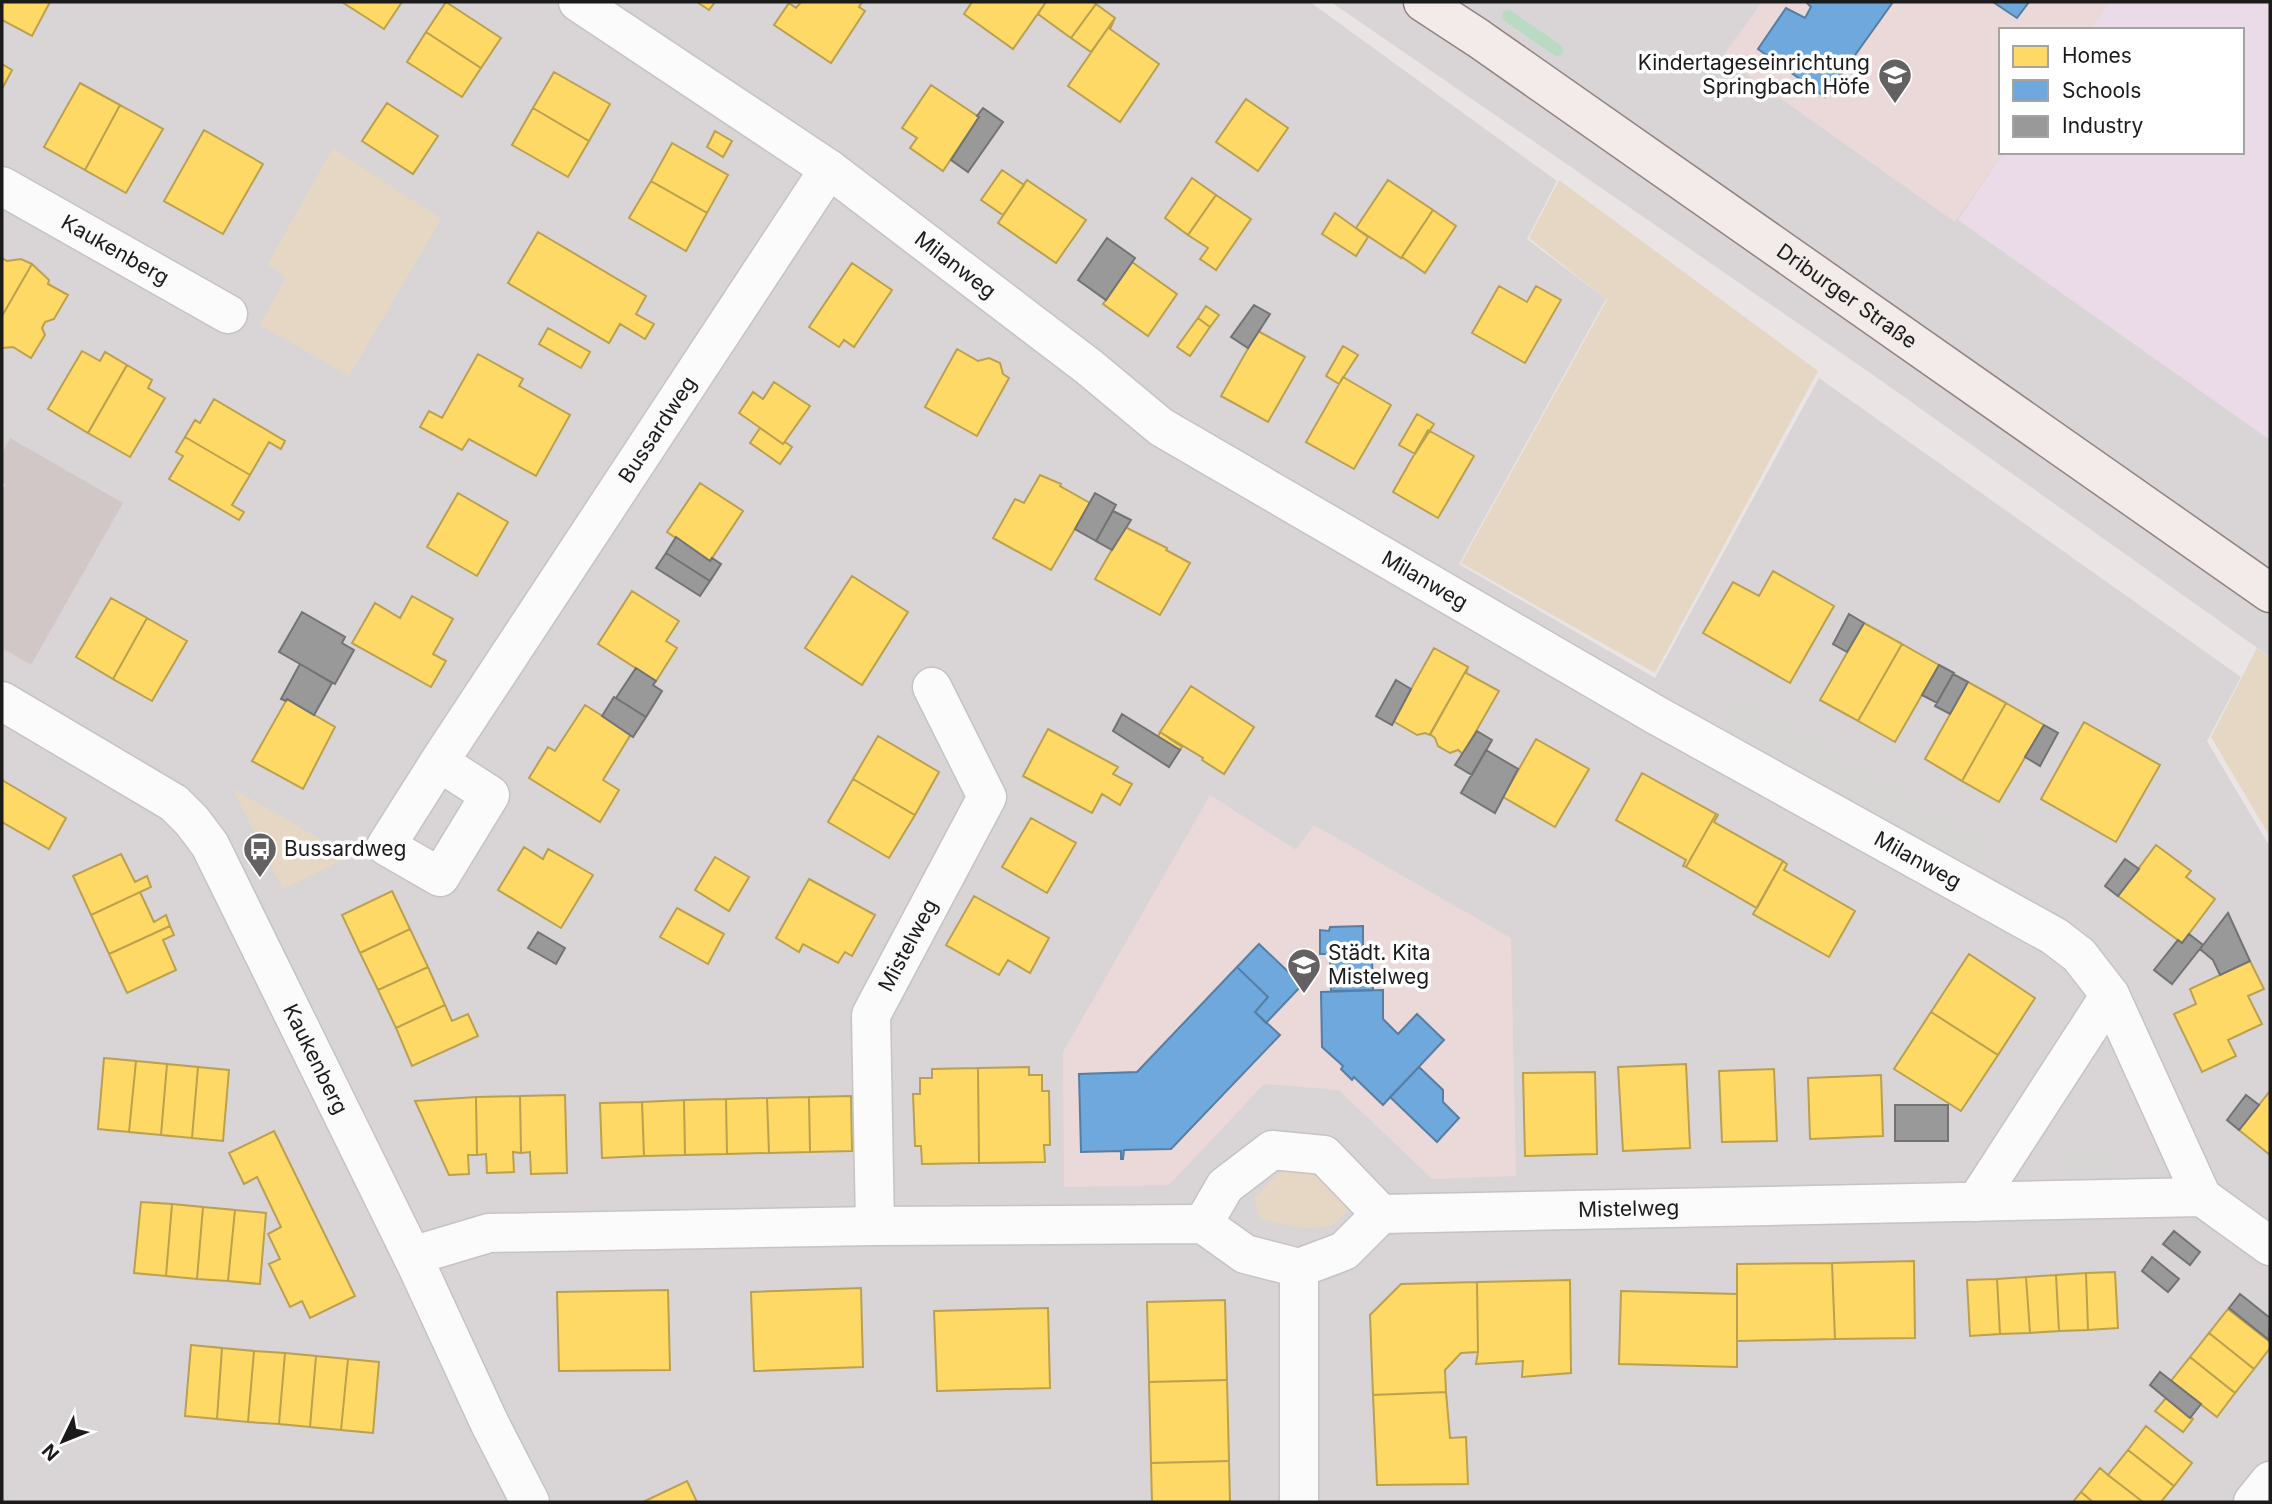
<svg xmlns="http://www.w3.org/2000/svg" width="2272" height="1504" viewBox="0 0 2272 1504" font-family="Inter,sans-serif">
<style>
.residential{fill:#d9d5d6;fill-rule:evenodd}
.commercial{fill:#ebdae7}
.education{fill:#ead9d8}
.construction{fill:#d2c7c7}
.grass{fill:#e6d7c5}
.parking{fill:#d8d5d5}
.homes{fill:#ffd966;stroke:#bba050;stroke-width:2}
.schools{fill:#6fa8dc;stroke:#567ea2;stroke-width:2}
.industry{fill:#999;stroke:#737373;stroke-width:2}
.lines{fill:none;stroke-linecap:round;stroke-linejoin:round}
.stream{stroke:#badac4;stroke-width:12}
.street-casing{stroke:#c5c3c3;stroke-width:41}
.secondary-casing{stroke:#92827f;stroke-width:41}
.street{stroke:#fcfbfb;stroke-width:38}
.secondary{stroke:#f2ebe9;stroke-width:38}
.labels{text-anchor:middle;stroke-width:7;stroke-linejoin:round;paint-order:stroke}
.poi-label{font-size:21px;fill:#1b1b1b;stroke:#fff;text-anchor:start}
.street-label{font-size:21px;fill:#1b1b1b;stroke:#fff}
</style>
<rect width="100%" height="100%" fill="#eae4e5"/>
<!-- residential -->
<path class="residential" d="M2 2H1310L1557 181 1527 239 1606 299 1459 564 1655 678 1819 378 2241 677 2207 741 2270 847V1502H2V648L31 664 11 439 2 453Z
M1331 2H2270V657L1876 377ZM2001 30H2242V152H2001Z"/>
<!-- commercial -->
<path class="commercial" d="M2106 2H2270V440L1958 220 2004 152H2242V30H2087Z"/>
<!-- education -->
<path class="education" d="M1762 2H2110L2090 30H2001V152H2004L1955 222 1722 57Z
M1210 795 1296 850 1314 825 1511 938 1516 1176 1432 1179 1339 1090 1264 1084 1169 1185 1064 1187 1063 1052Z"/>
<!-- construction -->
<path class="construction" d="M10 438 123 503 31 665 2 648V491L5 484 2 482V453Z"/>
<!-- grass -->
<path class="grass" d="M333 148 441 219 349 376 260 325 286 277 268 264Z
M1559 180 1818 371 1655 673 1461 563 1607 300 1529 238Z
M2257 648 2270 658V837L2211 737Z
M233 789 350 856 283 889Z
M1314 1164 1349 1207C1346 1211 1342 1218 1338 1221 1319 1235 1278 1225 1259 1217L1254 1198 1287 1165Z"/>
<!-- parking -->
<path class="parking" d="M1735 696 1989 843 1975 868 1721 721Z
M2114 1148 2115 1172 2072 1174 2070 1150Z"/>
<!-- homes -->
<path class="homes" d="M2 2H50L32 36 2 20Z
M342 2H402L384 29Z
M446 2 501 38 481 68 426 32Z
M697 2H715L709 10Z
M801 2H862L859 7 865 11 831 63 774 25 789 3 796 8Z
M972 2H1046L1013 49 964 14Z
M1046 2H1093L1096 4 1071 38 1038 14Z
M1096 4 1115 18 1091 52 1071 38Z
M1115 18 1110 29 1159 64 1120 122 1068 86Z
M426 32 481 68 462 97 407 62Z
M2 64 12 70 2 89Z
M554 72 610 104 589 141 533 108Z
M80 83 120 105 85 170 44 147Z
M931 85 979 117 943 171 910 148 917 138 902 128Z
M1246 99 1288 128 1258 171 1216 142Z
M387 103 438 136 413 174 362 141Z
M120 105 163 129 126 193 85 170Z
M533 108 589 141 568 177 512 145Z
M204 130 263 164 223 234 164 201Z
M715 131 732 141 723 157 707 147Z
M672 143 728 175 707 213 651 181Z
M1002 170 1024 185 1003 215 981 200Z
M1192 178 1216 195 1188 235 1165 218Z
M1027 180 1086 220 1056 263 998 223Z
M1388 180 1433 210 1401 258 1356 228Z
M651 181 707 213 686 251 629 218Z
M1216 195 1251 219 1216 270 1200 259 1208 248 1188 235Z
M1433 210 1456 226 1425 273 1402 257Z
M1335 213 1368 237 1356 256 1322 234Z
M538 232 646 296 636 314 654 324 645 339 620 324 609 343 508 283Z
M2 258 7 261 21 259 32 264 2 316Z
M1132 262 1177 294 1148 336 1103 304Z
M852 263 892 290 854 347 844 340 839 347 809 327Z
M32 264 49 280 48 284 68 295 54 319 45 322 42 328 45 335 31 358 13 347 2 348V316Z
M1499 286 1527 302 1536 286 1561 300 1525 363 1472 333Z
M1206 306 1219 315 1210 327 1198 318Z
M1198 318 1210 327 1190 356 1177 347Z
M548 328 590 352 581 368 539 344Z
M1258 331 1305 357 1268 422 1221 396Z
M1343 346 1358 355 1339 384 1326 376Z
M957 349 978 361 989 358 1000 363 1003 374 1009 378 977 436 925 407Z
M82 351 100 361 105 352 127 365 88 433 48 409Z
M478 354 523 379 519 386 570 415 536 476 469 439 462 450 420 427 429 411 442 418Z
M127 365 152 380 148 388 165 398 130 457 88 433Z
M1343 377 1391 405 1354 469 1306 442Z
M774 382 810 406 783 444 739 413 753 392 763 399Z
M214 399 285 441 281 449 269 442 250 475 185 437 195 420 200 423Z
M1417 414 1434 424 1415 454 1399 445Z
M760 428 783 444 785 442 792 447 780 464 750 443Z
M1428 430 1474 456 1438 518 1393 492Z
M185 437 250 475 232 505 244 512 239 520 169 479 183 456 176 452Z
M1040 475 1061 484 1060 486 1090 503 1051 570 993 538 1015 499 1024 503Z
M700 483 743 511 710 561 667 532Z
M458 493 508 522 477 576 427 547Z
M1125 527 1167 548 1166 550 1190 563 1160 615 1095 579Z
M1773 571 1834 606 1790 683 1703 633 1733 582 1759 596Z
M852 576 908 612 862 685 805 648Z
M632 591 679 621 666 641 677 648 656 681 598 644Z
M412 596 453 619 433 654 446 661 431 687 352 643 375 603 400 618Z
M111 598 147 618 113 679 76 657Z
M147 618 187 641 152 701 113 679Z
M1864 623 1902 644 1858 721 1820 700Z
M1902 644 1939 665 1895 742 1858 721Z
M1434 648 1468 667 1430 735 1425 733 1417 735 1393 721Z
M1468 667 1466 673 1499 691 1463 754 1458 750 1450 753 1438 746 1435 738 1430 734Z
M1968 682 2006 703 1962 781 1925 759Z
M1191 686 1254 727 1224 774 1202 760 1203 758 1160 732Z
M287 699 335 727 303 789 252 761Z
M2006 703 2044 725 1999 802 1962 781Z
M585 705 631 734 603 780 619 790 600 822 529 778 548 747 555 751Z
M2084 722 2160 765 2116 842 2041 799Z
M1048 729 1118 767 1113 774 1132 784 1120 805 1102 794 1092 813 1023 776Z
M1160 732 1182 747 1180 750 1158 737Z
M878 736 939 772 915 815 853 779Z
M1536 739 1589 769 1555 827 1503 797Z
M1642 773 1716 814 1686 867 1683 866 1686 860 1616 820Z
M853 779 915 815 889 858 828 822Z
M2 780 66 818 49 849 2 822Z
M1716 814 1718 815 1714 822 1783 861 1757 908 1686 867Z
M1031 818 1076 843 1047 893 1002 867Z
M2156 845 2191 871 2186 877 2215 899 2182 943 2118 896Z
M524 847 543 859 548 849 593 875 561 928 498 890Z
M121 854 135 882 147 876 151 887 91 915 73 876Z
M715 857 749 877 729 911 695 890Z
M1783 861 1787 864 1784 870 1855 911 1829 957 1753 914Z
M809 879 875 915 852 956 845 952 838 963 803 944 799 952 776 938Z
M392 891 410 929 360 953 342 915Z
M140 892 154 922 166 915 170 926 109 954 91 915Z
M974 896 1049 938 1030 973 1008 960 999 975 946 945Z
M677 908 724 934 708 964 660 937Z
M170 926 174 935 163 940 176 970 127 993 109 954Z
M410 929 428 967 378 990 360 953Z
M1969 954 2035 998 1998 1055 1931 1012Z
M2250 961 2264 989 2248 996 2262 1024 2228 1040 2236 1056 2202 1072 2174 1014 2196 1004 2190 989Z
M428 967 445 1005 396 1028 378 990Z
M445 1005 452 1021 468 1014 478 1036 412 1066 396 1028Z
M1931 1012 1998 1055 1961 1111 1894 1069Z
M104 1058 136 1061 129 1132 98 1129Z
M136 1061 167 1064 161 1135 129 1132Z
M167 1064 198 1067 192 1138 161 1135Z
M1686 1064 1690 1148 1623 1151 1618 1067Z
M198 1067 229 1070 223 1141 192 1138Z
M1029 1067V1075H1042V1091H1049L1050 1145H1044L1045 1162 979 1163 978 1068Z
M978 1068 979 1163 922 1164 921 1146H915L913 1094H920V1078H932V1069Z
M1774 1069 1777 1141 1722 1142 1719 1071Z
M1595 1072 1597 1154 1525 1156 1523 1073Z
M1881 1075 1883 1136 1810 1139 1808 1078Z
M2270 1091V1155L2239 1130Z
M565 1095 567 1173 531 1174 530 1152 521 1153 520 1096Z
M520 1096 521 1153 513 1152 514 1172 487 1173 486 1154 477 1155 476 1097Z
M851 1096 852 1151 810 1152 809 1097Z
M476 1097 477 1155H468L469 1174 449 1175 415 1101Z
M809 1097 810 1152 769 1153 767 1098Z
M767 1098 769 1153 727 1154 726 1099Z
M726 1099 727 1154 685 1155 684 1100Z
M684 1100 685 1155 644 1156 642 1102Z
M642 1102 644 1156 602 1158 600 1103Z
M274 1131 355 1296 310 1318 302 1301 290 1307 269 1264 280 1259 268 1234 281 1227 257 1177 244 1184 229 1153Z
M141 1202 172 1204 166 1276 134 1273Z
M172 1204 203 1207 197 1279 166 1276Z
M203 1207 235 1210 228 1281 197 1279Z
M235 1210 266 1213 260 1284 228 1281Z
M1914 1261 1915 1338 1835 1339 1832 1263Z
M1832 1263 1835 1339 1737 1341V1264Z
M2115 1272 2118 1328 2088 1330 2086 1273Z
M2086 1273 2088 1330 2059 1331 2056 1275Z
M2056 1275 2059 1331 2030 1333 2026 1277Z
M2026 1277 2030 1333 2000 1334 1997 1279Z
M1997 1279 2000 1334 1970 1336 1967 1280Z
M1570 1280 1571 1373 1522 1377 1523 1361 1476 1364 1478 1352 1477 1282Z
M1477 1282 1478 1352 1461 1353 1445 1370 1446 1392 1373 1395 1370 1315 1401 1284Z
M861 1288 863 1367 754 1371 751 1292Z
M668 1290 670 1370 559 1371 557 1292Z
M1621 1291 1737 1294V1367L1619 1364Z
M1225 1300 1227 1380 1149 1382 1147 1302Z
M1048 1308 1050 1388 937 1391 934 1311Z
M2228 1309 2270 1342V1348L2254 1369 2209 1333Z
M2209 1333 2254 1369 2235 1393 2190 1357Z
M191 1345 222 1348 217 1419 185 1416Z
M222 1348 254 1351 248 1422 217 1419Z
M254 1351 285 1353 279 1424 248 1422Z
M285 1353 316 1356 310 1427 279 1424Z
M316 1356 348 1359 341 1430 310 1427Z
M2190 1357 2235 1393 2217 1417 2171 1381Z
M348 1359 379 1362 373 1433 341 1430Z
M1227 1380 1229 1461 1151 1463 1149 1382Z
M1446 1392 1450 1438 1466 1437 1468 1484 1377 1485 1373 1395Z
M2166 1398 2193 1419 2183 1432 2155 1411Z
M2146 1426 2192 1463 2174 1486 2128 1450Z
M2128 1450 2174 1486 2161 1502H2143L2108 1475Z
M1229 1461 1230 1502H1152L1151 1463Z
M2100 1468 2108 1475 2143 1502H2093L2081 1492Z
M687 1481 697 1502H643Z
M2081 1492 2093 1502H2073Z"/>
<!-- schools -->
<path class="schools" d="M1806 2H1893L1825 97 1758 49 1786 8 1805 18 1811 7Z
M1993 2H2029L2017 18Z
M1363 926V950L1372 958 1373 990 1331 991 1330 954H1320V930L1329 931 1330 927Z
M1259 944 1302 985 1266 1023 1255 1012 1268 997 1237 967Z
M1237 967 1268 997 1255 1012 1280 1035 1171 1149 1124 1150 1123 1159H1121V1151L1081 1152 1079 1074 1137 1072Z
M1383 990V1019L1398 1034 1417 1014 1444 1040 1383 1105 1354 1077 1352 1080 1341 1069 1343 1066 1322 1047 1321 992Z
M1419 1067 1443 1090V1102L1459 1118 1437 1142 1390 1097Z"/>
<!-- industry -->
<path class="industry" d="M983 108 1003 122 968 172 951 160 979 117 977 116Z
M1107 238 1135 258 1106 300 1078 280Z
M1254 305 1270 314 1248 348 1231 337Z
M1095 493 1116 505 1096 541 1075 529Z
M1113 511 1131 520 1112 550 1096 541Z
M676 537 710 561 712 558 721 564 710 581 666 553Z
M666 553 710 581 700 596 656 568Z
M302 612 345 637 342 643 354 650 335 684 279 652Z
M1849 614 1864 623 1847 652 1833 644Z
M300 664 332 683 314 715 287 699 286 701 281 699Z
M1939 665 1954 673 1937 703 1922 695Z
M636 668 656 681 653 685 662 691 646 717 616 698Z
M1953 674 1968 682 1950 714 1935 706Z
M1396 680 1411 689 1392 725 1376 716Z
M614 697 646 717 633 737 602 716Z
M1122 714 1180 750 1169 767 1113 731Z
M2044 725 2058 733 2040 766 2025 757Z
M1477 731 1492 740 1472 775 1455 765Z
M1486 750 1518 769 1495 813 1461 793Z
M2125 859 2139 869 2118 896 2105 886Z
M2228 913 2250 961 2220 975 2213 960 2200 949Z
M538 932 565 948 556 964 528 948Z
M2189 934 2203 945 2172 984 2154 970 2178 940 2182 943Z
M2246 1095 2259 1105 2239 1130 2227 1120Z
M1895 1105H1948V1141H1895Z
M2174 1231 2200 1252 2190 1265 2163 1244Z
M2152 1257 2179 1279 2168 1292 2142 1271Z
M2240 1294 2270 1318 2269 1340 2229 1308Z
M2160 1372 2201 1404 2190 1418 2150 1385Z"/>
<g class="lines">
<!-- stream -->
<path class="stream" d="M1508 16 1557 50"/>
<!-- street casing -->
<g class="street-casing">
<g id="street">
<path id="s1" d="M578 2 829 169 1089 367 1161 427 1656 715 2054 936 2079 955 2110 995 2202 1197"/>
<path id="s2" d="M2 186 228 314"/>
<path id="s3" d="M2 701 174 803 192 821 210 845 417 1266 489 1422 530 1502"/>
<path id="s4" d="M439 762 490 795 440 877 386 846 439 762 829 169"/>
<path d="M1976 1202 2110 995"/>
<path d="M1203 1224 1225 1186 1272 1150 1324 1155 1381 1214"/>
<path id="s5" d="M875 1226 871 1015 987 797 932 687"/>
<path id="s6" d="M412 1256 489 1233 875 1226 1203 1224 1245 1254 1299 1268 1344 1251 1381 1214 2202 1197 2270 1246"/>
<path d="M1299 1268V1502"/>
<path d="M2253 1502 2270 1481"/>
</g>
</g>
<!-- secondary casing -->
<g class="secondary-casing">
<g id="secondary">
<path id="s7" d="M1423 2 1478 38 2270 593"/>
</g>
</g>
<!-- street -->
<use href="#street" class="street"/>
<!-- secondary -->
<use href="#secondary" class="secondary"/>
</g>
<!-- icons -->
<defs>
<g id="school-pin" transform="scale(1.75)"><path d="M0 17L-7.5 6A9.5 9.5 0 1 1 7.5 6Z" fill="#636162" stroke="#fff"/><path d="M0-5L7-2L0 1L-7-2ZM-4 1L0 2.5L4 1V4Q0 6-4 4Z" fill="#fff"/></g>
<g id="bus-pin" transform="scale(1.75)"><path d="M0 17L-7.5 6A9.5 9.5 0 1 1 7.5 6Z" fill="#636162" stroke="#fff"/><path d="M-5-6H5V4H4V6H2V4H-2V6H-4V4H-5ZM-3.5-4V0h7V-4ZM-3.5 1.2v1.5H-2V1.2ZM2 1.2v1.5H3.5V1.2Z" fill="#fff"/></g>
</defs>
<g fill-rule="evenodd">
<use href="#school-pin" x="1895" y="75"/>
<use href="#bus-pin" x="260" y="849"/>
<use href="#school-pin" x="1304" y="965"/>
</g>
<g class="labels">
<!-- poi labels -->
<g class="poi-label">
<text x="1870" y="70" text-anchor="end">Kindertageseinrichtung<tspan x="1870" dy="24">Springbach Höfe</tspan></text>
<text x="284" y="856">Bussardweg</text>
<text x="1328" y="960">Städt. Kita<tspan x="1328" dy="24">Mistelweg</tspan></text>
</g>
<!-- street labels -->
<g class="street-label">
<text dy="7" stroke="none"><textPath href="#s2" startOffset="130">Kaukenberg</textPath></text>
<text dy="7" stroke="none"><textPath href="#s1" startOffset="460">Milanweg</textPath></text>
<text dy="7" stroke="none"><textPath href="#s7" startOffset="516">Driburger Straße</textPath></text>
<text dy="7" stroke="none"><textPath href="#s4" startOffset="716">Bussardweg</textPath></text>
<text dy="7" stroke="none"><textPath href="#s1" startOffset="1027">Milanweg</textPath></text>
<text dy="7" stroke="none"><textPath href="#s1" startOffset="1594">Milanweg</textPath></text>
<text dy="7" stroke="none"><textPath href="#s5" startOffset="290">Mistelweg</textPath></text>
<text dy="7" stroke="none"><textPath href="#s3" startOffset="494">Kaukenberg</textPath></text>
<text dy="7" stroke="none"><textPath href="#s6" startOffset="1250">Mistelweg</textPath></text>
</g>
</g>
<!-- border -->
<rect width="2272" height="1504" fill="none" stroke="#1b1b1b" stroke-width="7"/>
<!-- legend -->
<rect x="1999" y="28" width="245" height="126" fill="#ffffff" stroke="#a4a4a4" stroke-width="2"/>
<rect x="2013" y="46" width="35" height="21" fill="#ffd966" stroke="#a4a4a4" stroke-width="2"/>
<text x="2062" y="63" font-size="21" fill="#1b1b1b">Homes</text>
<rect x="2013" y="80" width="35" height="21" fill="#6fa8dc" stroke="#a4a4a4" stroke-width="2"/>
<text x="2062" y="98" font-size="21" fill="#1b1b1b">Schools</text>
<rect x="2013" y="116" width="35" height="21" fill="#999999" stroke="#a4a4a4" stroke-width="2"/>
<text x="2062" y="133" font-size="21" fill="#1b1b1b">Industry</text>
<!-- north arrow -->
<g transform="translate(63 1441) rotate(227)" stroke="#ffffff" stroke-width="5" paint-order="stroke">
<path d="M0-5L12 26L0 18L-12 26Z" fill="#1b1b1b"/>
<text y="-10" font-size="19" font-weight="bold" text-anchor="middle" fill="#1b1b1b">N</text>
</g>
</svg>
